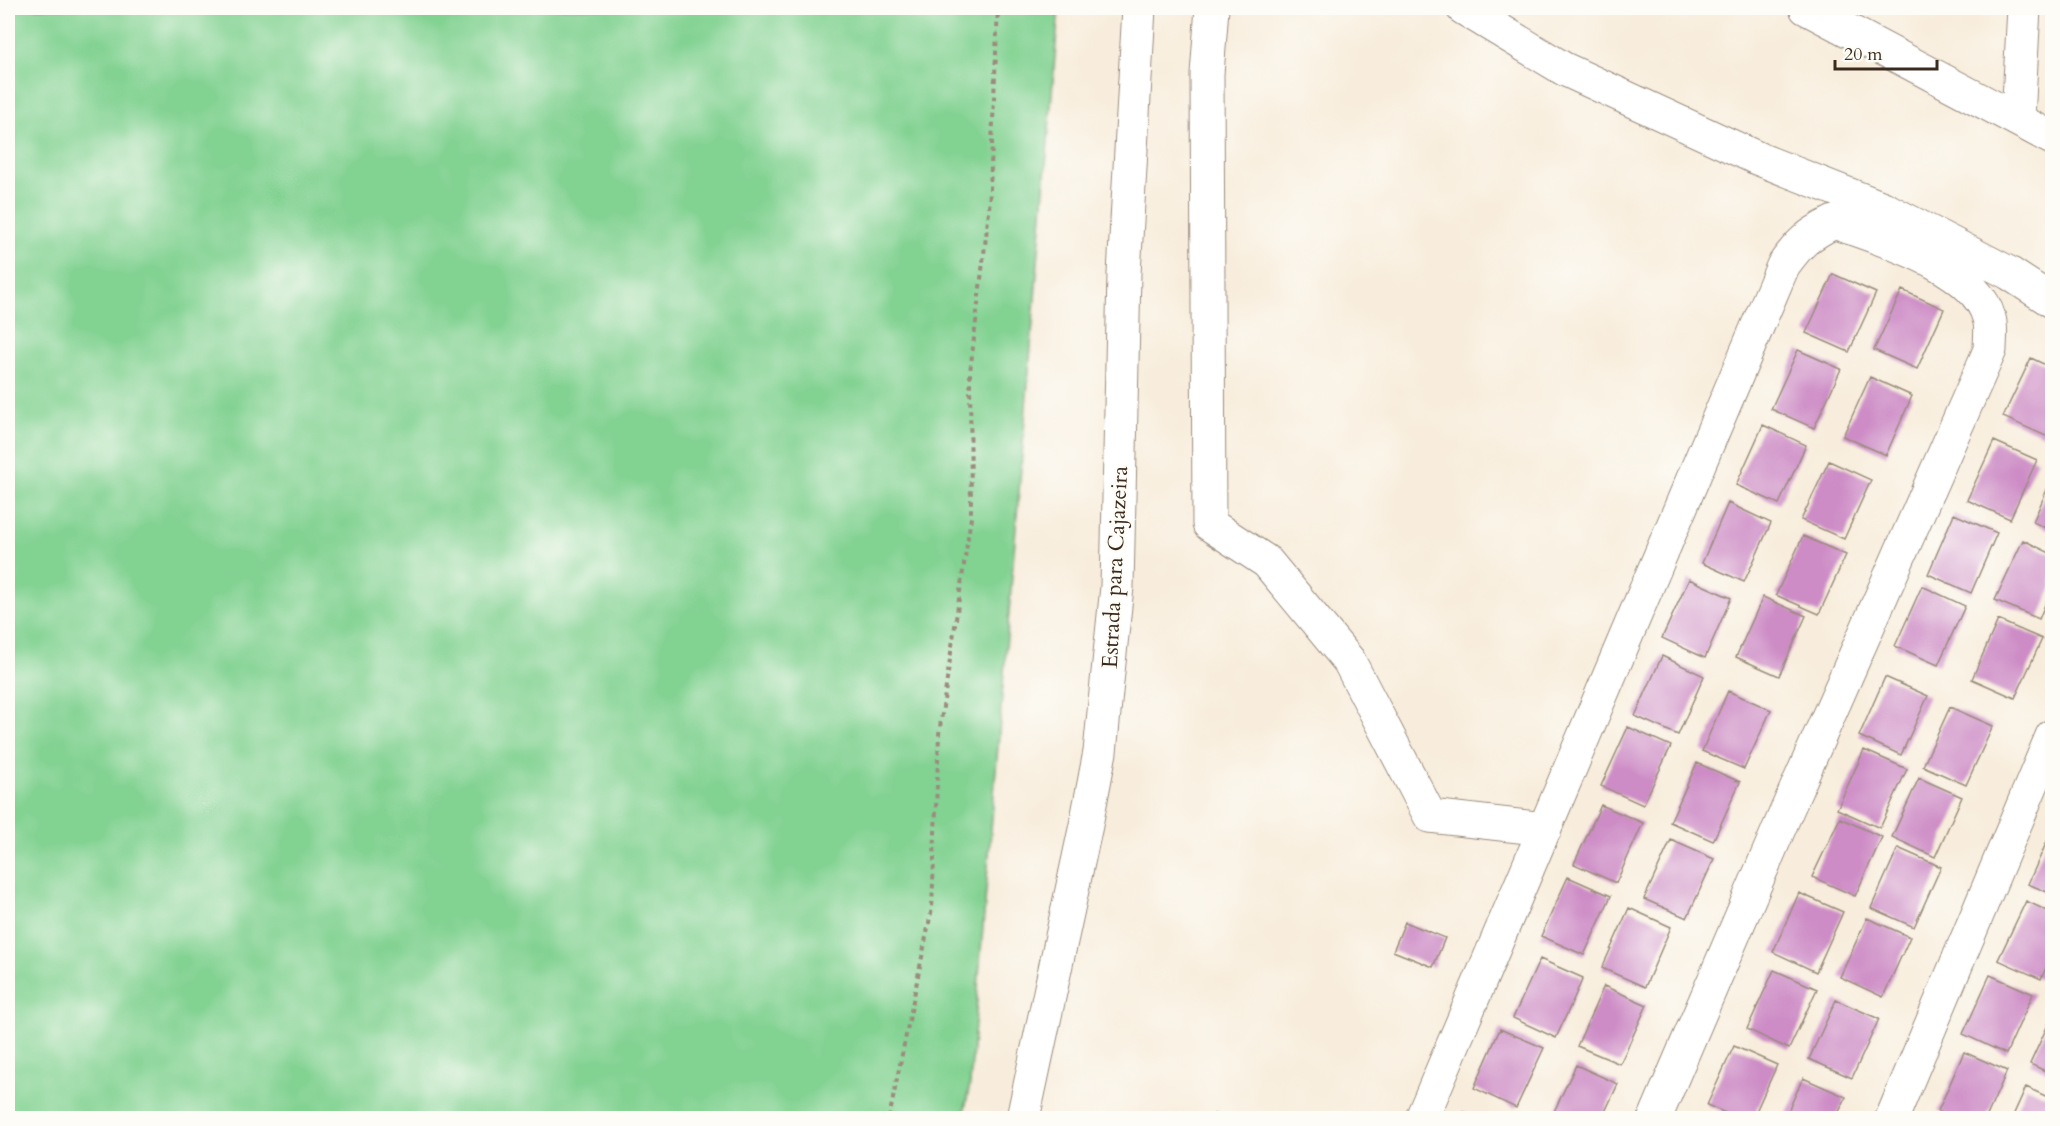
<svg xmlns="http://www.w3.org/2000/svg" width="2060" height="1126" viewBox="0 0 2060 1126" font-family="Cardo,serif">
<style>
.green{fill:#82d292;stroke:#5e7e58;stroke-width:1.5}
.building{fill:#cd8cc6}
.lines{fill:none;stroke-linecap:round;stroke-linejoin:round}
.street-casing{stroke:#9a8c7d;stroke-width:35}
.primary-casing{stroke:#9a8c7d;stroke-width:35}
.path{stroke:#9a8c7d;stroke-width:4;stroke-dasharray:4.5 4.5;stroke-linecap:butt}
.street{stroke:#fff;stroke-width:33}
.primary{stroke:#fff;stroke-width:33}
.labels{text-anchor:middle;stroke-width:5;stroke-linejoin:round;paint-order:stroke}
.street-label{font-size:22px;fill:#3b2a1e;stroke:#fdfcf7}
</style>
<rect width="100%" height="100%" fill="#fdfcf7"/>
<filter id="ink" filterUnits="userSpaceOnUse"><feTurbulence type="fractalNoise" baseFrequency=".0167" numOctaves="2"/><feDisplacementMap in="SourceGraphic" scale="12" xChannelSelector="R" yChannelSelector="G"/><feConvolveMatrix kernelMatrix="1 2 1 2 8 2 1 2 1" color-interpolation-filters="sRGB"/></filter>
<filter id="wash" filterUnits="userSpaceOnUse"><feTurbulence type="fractalNoise" baseFrequency=".008" numOctaves="4" result="noise"/><feDisplacementMap in="SourceGraphic" scale="24" xChannelSelector="R" yChannelSelector="G"/><feGaussianBlur stdDeviation="1.35" result="paint"/><feColorMatrix in="noise" values="0 0 0 0 0 0 0 0 0 0 0 0 0 0 0 0 0 1.4 0 .05"/><feComposite in="paint" operator="in"/></filter>
<g filter="url(#wash)">
<rect width="100%" height="100%" fill="#f8eddc"/>
<!-- green -->
<path class="green" d="M8 8H1059L970 1084 963 1118H8Z"/>
<g id="blocks">
<!-- building -->
<path class="building" d="M1833 274 1876 293 1849 352 1806 333Z
M1902 290 1944 309 1917 369 1874 350Z
M1798 350 1841 369 1814 428 1771 409Z
M2031 358 2052 368V423L2046 436 2003 417Z
M1870 377 1912 396 1886 455 1843 436Z
M1763 425 1806 445 1779 504 1736 485Z
M1994 441 2037 460 2010 519 1967 500Z
M1829 461 1871 480 1844 539 1801 520Z
M2052 478V531L2033 522Z
M1728 503 1771 523 1744 582 1702 563Z
M1954 514 1997 533 1971 593 1928 574Z
M1803 536 1846 555 1819 614 1776 595Z
M2023 540 2052 554V588L2039 619 1995 600Z
M1689 579 1731 598 1705 658 1662 638Z
M1922 586 1965 606 1938 665 1895 646Z
M1763 597 1806 616 1779 676 1736 657Z
M1998 620 2042 639 2015 698 1972 679Z
M1662 656 1704 676 1678 735 1635 716Z
M1885 677 1928 696 1901 755 1859 736Z
M1728 691 1771 710 1744 769 1702 751Z
M1950 707 1993 726 1966 785 1923 766Z
M1628 727 1671 746 1643 805 1601 786Z
M1864 750 1907 769 1880 828 1837 809Z
M1697 763 1740 782 1713 841 1670 822Z
M1919 778 1962 797 1935 857 1892 837Z
M1601 805 1643 823 1616 883 1574 864Z
M1840 818 1882 837 1855 896 1812 877Z
M2052 830V894L2028 884Z
M1671 840 1714 859 1687 918 1644 899Z
M1898 848 1941 867 1914 927 1871 908Z
M1568 877 1611 896 1584 955 1541 936Z
M1799 893 1843 912 1816 972 1773 952Z
M2026 901 2052 913V954L2041 979 1998 960Z
M1629 908 1671 927 1645 987 1602 968Z
M1867 918 1910 937 1883 997 1840 977Z
M1405 922 1445 938 1433 967 1393 951Z
M1540 959 1583 978 1556 1038 1513 1018Z
M1774 970 1817 989 1789 1049 1747 1029Z
M1990 975 2033 994 2006 1054 1963 1034Z
M1604 986 1647 1005 1620 1064 1577 1046Z
M1836 1000 1879 1019 1852 1078 1809 1059Z
M2052 1016V1074L2030 1064Z
M1500 1029 1544 1048 1516 1108 1474 1088Z
M1734 1046 1777 1065 1753 1118H1737L1707 1105Z
M1964 1052 2007 1071 1986 1118H1954L1938 1111Z
M1576 1065 1618 1084 1602 1118H1551Z
M1803 1078 1846 1097 1836 1118H1785Z
M2026 1087 2052 1099V1118H2012Z
M1464 1112 1479 1118H1461Z
M1214 1114 1228 1118H1212Z"/>
</g>
</g>
<g filter="url(#ink)">
<use href="#blocks" fill-opacity="0" stroke="#9a8c7d" stroke-width="1.5"/>
<g class="lines">
<!-- street casing -->
<g class="street-casing">
<path id="street" d="M1212 8 1207 74 1209 524 1267 562 1349 661 1430 816 1545 829
M1463 8 1564 69 1759 159 1883 208 2009 273 2052 301
M1806 8 2052 138
M2018 118 2024 8
M1422 1118 1783 266C1800 242 1808 235 1834 222 1880 239 1975 265 1989 318 1992 327 1990 340 1990 350L1787 810 1655 1118
M1892 1118 2052 736"/>
</g>
<!-- primary casing -->
<g class="primary-casing">
<path id="primary" d="M1023 1118 1086 825 1100 752 1107 682 1117 587 1124 274 1139 8"/>
</g>
<!-- path -->
<path class="path" d="M889 1118 932 908 939 734 971 517 970 372 989 211 998 8"/>
<!-- street -->
<use href="#street" class="street"/>
<!-- primary -->
<use href="#primary" class="primary"/>
</g>
</g>
<g class="labels">
<!-- street labels -->
<g class="street-label">
<text transform="translate(1114 567) rotate(-87)" y="8">Estrada para Cajazeira</text>
</g>
</g>
<!-- margin -->
<rect width="2060" height="1126" fill="none" stroke="#fdfcf7" stroke-width="30"/>
<!-- scale -->
<path d="M1835 60v9h102v-9" fill="none" stroke="#3b2a1e" stroke-width="3"/>
<text x="1844" y="60" font-size="18" fill="#3b2a1e" stroke="#fdfcf7" stroke-width="4.5" paint-order="stroke">20 m</text>
</svg>
